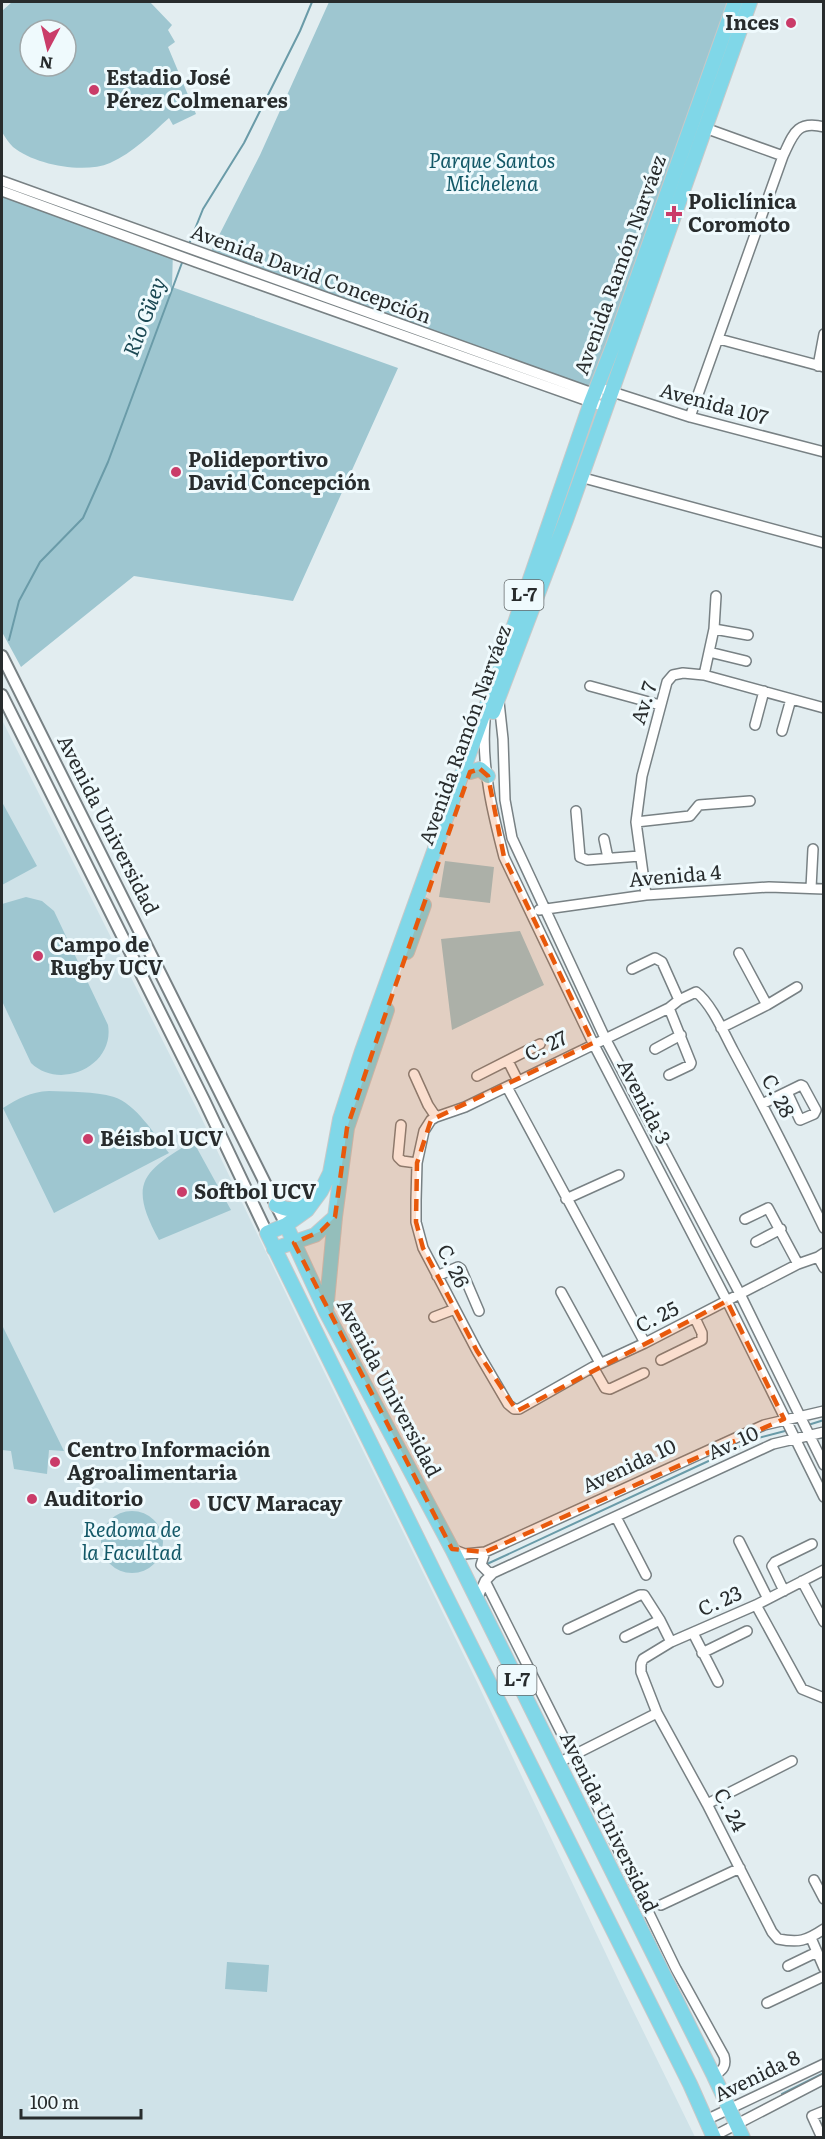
<svg xmlns="http://www.w3.org/2000/svg" width="825" height="2139" viewBox="0 0 825 2139" font-family="Literata,serif">
<style>
.built{fill:#cfe2e8}
.green{fill:#9ec6d0;fill-rule:evenodd}
.lines{fill:none;stroke-linecap:round;stroke-linejoin:round}
.stream{stroke:#6a9ba8;stroke-width:2}
.minor-casing{stroke:#788184;stroke-width:12}
.tertiary-casing{stroke:#788184;stroke-width:14}
.primary-casing{stroke:#c7c8c8;stroke-width:16}
.minor{stroke:#fff;stroke-width:9}
.tertiary{stroke:#fff;stroke-width:10}
.primary{stroke:#80d7e8;stroke-width:14}
.marked{fill:#e8590c;fill-opacity:0.2;stroke:#e8590c;stroke-width:4.5;stroke-dasharray:12 8;stroke-linejoin:round}
.poi-dot{fill:#ca3c69;stroke:#effafd;stroke-width:2}
.labels{text-anchor:middle;stroke-width:6;stroke-linejoin:round;paint-order:stroke}
.shield{fill:#effafd;stroke:#646a6b;stroke-width:1.5}
.shield-label{font-size:18px;font-weight:bold;fill:#282c2d}
.poi-label{font-size:20px;font-weight:bold;fill:#282c2d;stroke:#effafd;text-anchor:start}
.park-label{font-size:20px;font-style:italic;fill:#135867;stroke:#effafd}
.street-label{font-size:20px;fill:#282c2d;stroke:#effafd}
.water-label{font-size:21px;font-style:italic;fill:#1b4853;stroke:#effafd}
</style>
<rect width="100%" height="100%" fill="#e2edf0"/>
<!-- built -->
<path class="built" d="M2 720 200 1115 302 1327 476 1680 625 1994 695 2137H2Z"/>
<!-- green -->
<path class="green" d="M12 2H150L172 25 168 30 175 42 168 47 196 114 173 125 169 118C151 134 133 153 110 163 84 174 35 165 13 147 9 143 5 137 2 132V11ZM30 30H66V66H30Z
M329 2H731L598 390 210 253 260 155Z
M2 186 173 250 172 287 398 368 293 601 134 576 21 667 2 632Z
M2 802 37 866 2 885Z
M445 861 494 867 490 903 439 897Z
M26 897 42 901 54 911 108 1025C115 1066 60 1091 31 1063L2 1001V904Z
M520 931 544 985 452 1030 441 939Z
M49 1091C70 1092 94 1091 114 1097 135 1103 156 1136 169 1153L54 1213 3 1108C19 1098 30 1092 49 1091Z
M193 1141 231 1210 159 1240C128 1183 142 1172 193 1141Z
M2 1325 64 1451 49 1450 47 1474 14 1469 11 1451 2 1450Z
M101 1542a31 31 0 1 1 62 0a31 31 0 1 1-62 0Z
M227 1962 269 1965 267 1992 225 1989Z"/>
<g class="lines">
<!-- stream -->
<path class="stream" d="M189 244 203 209 244 143 300 31 312 2
M9 640 19 601 40 562 83 518 108 462 183 260
M808 1425 824 1420
M487 1564 758 1438 785 1431
M782 2094 824 2073"/>
<!-- minor casing -->
<g class="minor-casing">
<path id="minor" d="M705 128 783 156
M2 181 598 395
M2 191 196 262 605 407
M719 339 824 367
M818 366 824 334
M597 387 690 417 824 452
M690 417 783 156C793 135 796 120 824 127
M580 477 824 543
M714 629 748 635
M709 652 746 661
M704 675 714 629 716 596
M590 686 660 705
M499 702 503 739 505 800 512 838 605 1038 740 1294 824 1465
M485 721C481 766 493 815 504 857L593 1043 727 1301 824 1497
M755 725 764 691
M782 731 791 699
M576 811 580 857 587 860 640 856
M636 822 690 816 699 805 750 801
M604 839 608 858
M811 888 813 849
M646 895 636 822 642 776 667 682 673 675 683 673 704 675 824 708
M539 910 646 895 769 887 824 889
M739 953 767 1005
M632 969 655 958 662 962 679 1000
M721 1028 767 1005 797 987
M655 1049 681 1035
M508 1061 518 1081
M414 1074 428 1105 436 1117
M669 1075 690 1065 691 1063 669 1008
M477 1076 540 1044
M507 1087 645 1343
M762 1104 801 1085 803 1086 816 1110 814 1114 800 1120 787 1092
M401 1125 398 1157 402 1161 417 1163
M566 1199 619 1175
M745 1219 768 1208 798 1264
M824 1228C795 1168 765 1109 733 1050 724 1033 711 1003 696 992L679 1000 669 1008 465 1107 436 1117 431 1120 424 1131 417 1163 416 1200V1222L423 1248 477 1351 508 1404 514 1409H519L593 1367 645 1343 798 1264 818 1257 824 1253
M756 1242 781 1229
M818 1257 824 1268
M437 1276 458 1267 461 1269 479 1311
M561 1292 600 1363
M434 1317 455 1309
M661 1360 702 1340V1333L695 1318
M593 1367 605 1388 610 1389 644 1373
M616 1517 646 1575
M739 1541 768 1599
M452 1549 465 1554 485 1552 764 1425 824 1411
M485 1552 481 1565 488 1572 493 1573
M824 1570 756 1605 671 1642 643 1659 641 1664V1672L657 1713 707 1804 772 1932 778 1939C799 1943 806 1941 824 1929
M485 1581 573 1756 676 1969 724 2056C727 2067 722 2070 714 2076
M802 1581 824 1622
M784 1591 772 1566 775 1562 812 1544
M477 1599 485 1581 493 1573 773 1444 824 1432
M756 1605 802 1689 824 1698
M568 1629 640 1595H644L660 1620 671 1642
M693 1633 718 1682
M625 1637 660 1620
M702 1653 747 1631
M558 1763 657 1713
M707 1804 792 1761
M814 1880 824 1899
M661 1905 740 1868
M811 1938 824 1968
M788 1966 817 1952
M767 2003 824 1976
M706 2120 824 2064
M714 2136 824 2079
M822 2138 812 2116 824 2111"/>
</g>
<!-- tertiary casing -->
<g class="tertiary-casing">
<path id="tertiary" d="M2 656 286 1225
M2 695 204 1100 267 1233"/>
</g>
<!-- primary casing -->
<g class="primary-casing">
<path id="primary" d="M493 712 566 520 750 2
M470 772 480 769 488 776
M407 952 424 905
M276 1205C292 1213 296 1208 310 1199
M286 1225 326 1312 452 1549 714 2076 743 2138
M274 1249 315 1235 335 1217
M326 1312 335 1217 347 1128 387 1010
M714 2138 690 2084 437 1578 267 1233 286 1225 307 1210 321 1191 330 1173 340 1119 362 1051 486 707 591 402 613 346 735 2"/>
</g>
<!-- minor -->
<use href="#minor" class="minor"/>
<!-- tertiary -->
<use href="#tertiary" class="tertiary"/>
<!-- primary -->
<use href="#primary" class="primary"/>
</g>
<!-- marked area -->
<path class="marked" d="M480 769 488 776 504 857 593 1043 431 1120 417 1163 416 1222 423 1248 477 1351 517 1411 727 1301 784 1419 485 1552 452 1549 294 1243 321 1231 335 1217 347 1128 382 1024 470 772Z"/>
<!-- markers -->
<g class="poi-dot">
<circle cx="791" cy="23" r="6"/>
<circle cx="94" cy="90" r="6"/>
<path d="M671 205h6v6h6v6h-6v6h-6v-6h-6v-6h6z"/>
<circle cx="176" cy="472" r="6"/>
<circle cx="38" cy="956" r="6"/>
<circle cx="88" cy="1139" r="6"/>
<circle cx="182" cy="1192" r="6"/>
<circle cx="55" cy="1462" r="6"/>
<circle cx="32" cy="1499" r="6"/>
<circle cx="195" cy="1504" r="6"/>
</g>
<g class="labels">
<!-- shield labels -->
<g class="shield">
<rect x="504.5" y="580" width="39" height="30" rx="4.5"/>
<rect x="497.5" y="1665" width="39" height="30" rx="4.5"/>
</g>
<g class="shield-label">
<text x="524" y="601">L-7</text>
<text x="517" y="1686">L-7</text>
</g>
<!-- poi labels -->
<g class="poi-label">
<text x="779" y="30" text-anchor="end">Inces</text>
<text x="106" y="85">Estadio José<tspan x="106" dy="23">Pérez Colmenares</tspan></text>
<text x="688" y="209">Policlínica<tspan x="688" dy="23">Coromoto</tspan></text>
<text x="188" y="467">Polideportivo<tspan x="188" dy="23">David Concepción</tspan></text>
<text x="50" y="952">Campo de<tspan x="50" dy="23">Rugby UCV</tspan></text>
<text x="100" y="1146">Béisbol UCV</text>
<text x="194" y="1199">Softbol UCV</text>
<text x="67" y="1457">Centro Información<tspan x="67" dy="23">Agroalimentaria</tspan></text>
<text x="44" y="1506">Auditorio</text>
<text x="207" y="1511">UCV Maracay</text>
</g>
<!-- park labels -->
<g class="park-label">
<text x="492" y="168">Parque Santos<tspan x="492" dy="23">Michelena</tspan></text>
<text x="132" y="1537">Redoma de<tspan x="132" dy="23">la Facultad</tspan></text>
</g>
<!-- street labels -->
<g class="street-label">
<text transform="translate(620 265) rotate(-70)" y="7">Avenida Ramón Narváez</text>
<text transform="translate(311 274) rotate(20)" y="7">Avenida David Concepción</text>
<text transform="translate(714 404) rotate(15)" y="7">Avenida 107</text>
<text transform="translate(644 703) rotate(-72)" y="7">Av. 7</text>
<text transform="translate(465 735) rotate(-70)" y="7">Avenida Ramón Narváez</text>
<text transform="translate(108 825) rotate(63)" y="7">Avenida Universidad</text>
<text transform="translate(675 876) rotate(-5)" y="7">Avenida 4</text>
<text transform="translate(546 1046) rotate(-26)" y="7">C. 27</text>
<text transform="translate(778 1096) rotate(62)" y="7">C. 28</text>
<text transform="translate(644 1102) rotate(63)" y="7">Avenida 3</text>
<text transform="translate(453 1266) rotate(63)" y="7">C. 26</text>
<text transform="translate(657 1317) rotate(-27)" y="7">C. 25</text>
<text transform="translate(389 1388) rotate(62)" y="7">Avenida Universidad</text>
<text transform="translate(733 1443) rotate(-25)" y="7">Av. 10</text>
<text transform="translate(629 1466) rotate(-25)" y="7">Avenida 10</text>
<text transform="translate(720 1601) rotate(-24)" y="7">C. 23</text>
<text transform="translate(730 1810) rotate(62)" y="7">C. 24</text>
<text transform="translate(609 1822) rotate(64)" y="7">Avenida Universidad</text>
<text transform="translate(757 2076) rotate(-26)" y="7">Avenida 8</text>
</g>
<!-- water labels -->
<g class="water-label">
<text transform="translate(145 317) rotate(-69)" y="7">Río Güey</text>
</g>
</g>
<!-- border -->
<rect width="825" height="2139" fill="none" stroke="#282c2d" stroke-width="6"/>
<!-- north arrow -->
<g transform="translate(48 48) rotate(187)"><circle r="28" fill="#effafd" stroke="#9fa8aa" stroke-width="1.5"/>
<path d="M0-4.5L10 22L0 15L-10 22Z" fill="#ca3c69"/>
<text y="-9" font-size="16" font-weight="bold" text-anchor="middle" fill="#282c2d">N</text>
</g>
<!-- scale -->
<path d="M21 2109v9h120v-9" fill="none" stroke="#282c2d" stroke-width="3"/>
<text x="30" y="2109" font-size="18" fill="#282c2d" stroke="#effafd" stroke-width="4.5" paint-order="stroke">100 m</text>
</svg>
